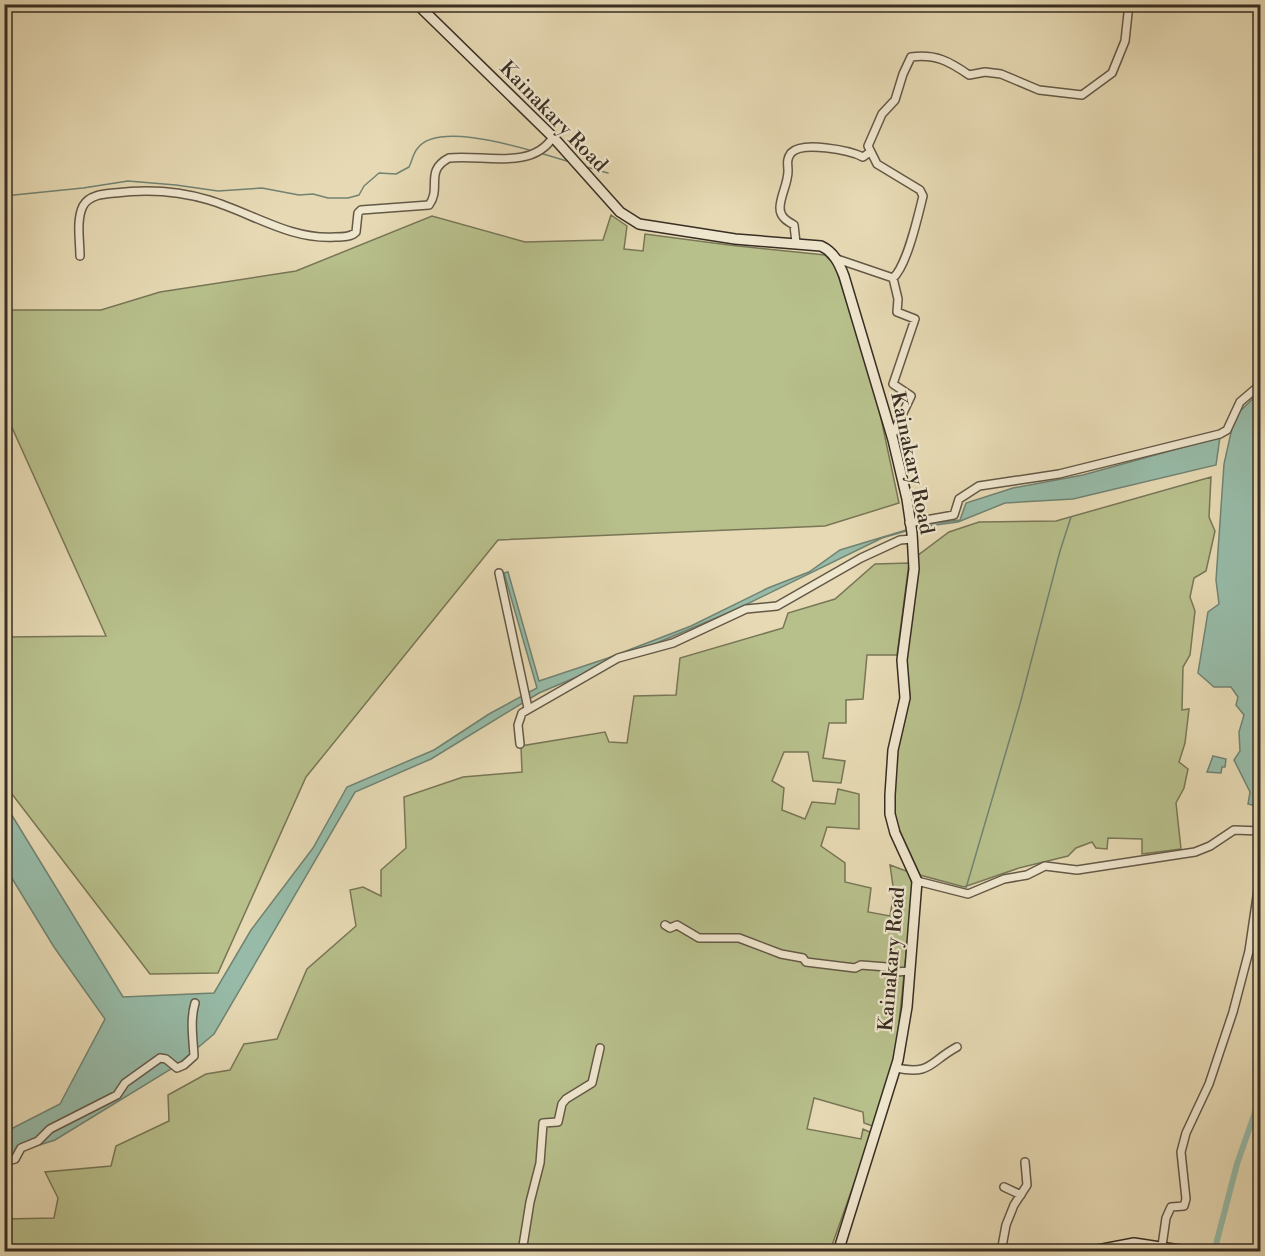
<svg xmlns="http://www.w3.org/2000/svg" width="1265" height="1256" viewBox="0 0 1265 1256" font-family="'Libre Bodoni',serif">
<style>
.green{fill:#b7bf8b;stroke:#787657;stroke-width:1.5}
.water{fill:#97bba8;stroke:#718373;stroke-width:1.5}
.lines{fill:none;stroke-linecap:round;stroke-linejoin:round}
.stream{stroke:#718373;stroke-width:1.5}
.canal{stroke:#97bba8;stroke-width:6}
.minor-casing{stroke:#645947;stroke-width:10}
.secondary-casing{stroke:#382e23;stroke-width:12}
.minor{stroke:#efe6ce;stroke-width:7}
.secondary{stroke:#efe6ce;stroke-width:9}
.labels{text-anchor:middle;stroke-width:4.5;stroke-linejoin:round;paint-order:stroke}
.street-label{font-size:20px;fill:#382e23;stroke:#efe6ce}
</style>
<rect width="100%" height="100%" fill="#e6d9b3"/>
<filter id="stains"><feTurbulence type="fractalNoise" baseFrequency=".00333" numOctaves="4"/><feColorMatrix values="0 0 0 0 .2 0 0 0 0 .09 0 0 0 0 .02 0 0 0 .5 -.17"/></filter>
<radialGradient id="worn" r=".72"><stop offset=".6" stop-color="#630" stop-opacity="0"/><stop offset="1" stop-color="#630" stop-opacity=".3"/></radialGradient>
<!-- green -->
<path class="green" d="M611 215 627 226 624 249 643 251 645 234 729 245 825 255 835 265 876 395 899 503 825 526 498 540 306 777 218 973 150 974 5 785V637L106 636 5 412V310H101L160 292 296 271 432 216 525 242 603 240Z
M1211 477 1209 517 1215 531 1206 571 1194 578 1190 597 1195 611 1190 655 1183 667 1182 710 1189 709 1185 743 1179 762 1188 769 1184 788 1176 803 1181 849 1142 854V839L1108 838 1107 849 1096 848 1092 842 1076 848 1068 856 1019 868 964 887 920 875 898 827 894 811V778L898 742 910 697 905 658 917 556 949 532 979 522 1056 521Z
M909 563 897 655H867L863 699 846 700V723H829L823 758 845 761 841 783 813 781 808 752H784L772 781 784 788 782 810 805 819 812 802 835 804 838 789 859 794V829L827 827 821 846 845 863V882L871 888 868 912 890 916 894 893 890 865 909 872 913 888 896 1052 875 1127 864 1123 863 1112 814 1098 807 1129 861 1139 863 1129 872 1133 830 1251 5 1252 4 1219 54 1218 58 1198 45 1172 111 1166 116 1146 169 1121 168 1095 206 1074 230 1070 244 1044 277 1039 307 969 356 926 350 890 363 887 381 896V870L406 848 404 797 463 777 522 772 521 746 605 732 609 742 627 743 634 696 676 695 680 658 783 628 788 613 835 599 875 564Z"/>
<!-- water -->
<path class="water" d="M1260 392V807L1248 804 1250 792 1234 760 1240 751 1239 732 1244 715 1236 705 1238 697 1231 687H1214L1198 673 1208 612 1219 604 1216 580 1224 464 1232 428 1239 412Z
M1220 437 1216 465 1073 499 1005 503 958 522 920 527 882 538 737 609 539 693 431 759 355 792 214 1034 176 1066 55 1140 5 1156V1132L60 1104 105 1019 54 947 5 867V804L123 997 214 993 251 930 313 848 347 787 434 750 489 714 537 688 504 573 508 572 539 681 608 658 691 626 768 588 809 572 840 550 926 524 960 520 966 503 1013 488 1083 475Z
M1213 756 1226 759 1225 767H1222L1221 773 1207 772Z"/>
<g class="lines">
<!-- stream -->
<path class="stream" d="M540 153 570 162
M586 167 608 173
M4 196 83 188 128 181 176 185 218 191 262 188 299 195 313 194 328 198H348L359 195 364 186 379 173 396 174 409 167C412 161 413 154 417 149 435 123 508 144 533 151
M966 888 1020 704 1060 551 1071 517"/>
<!-- canal -->
<path class="canal" d="M1214 1252 1237 1164 1260 1098"/>
<!-- minor casing -->
<g class="minor-casing">
<path id="minor" d="M796 243 794 225C787 221 780 217 780 208 780 196 788 184 788 171 788 164 786 160 791 153 802 141 849 150 863 157L870 152
M80 256C80 241 76 220 83 206 89 195 103 194 115 193 146 189 179 191 209 200 252 213 290 240 335 237 343 237 351 237 356 232L358 213 361 210 429 205C442 188 424 171 449 158 482 154 532 171 553 137
M837 259 893 278C907 266 918 216 923 196L920 190 877 164 868 146 882 114 895 100 903 74 911 57C936 54 949 61 969 75L985 72 1001 74 1039 90 1082 95 1112 73 1125 41 1129 4
M892 436 911 396 893 384 915 319 897 312 898 299 893 278
M909 523 954 515 959 499 979 486 1059 474 1220 434 1227 430 1240 402 1260 385
M499 573 528 708
M520 744 518 725 522 713 618 658 673 643 746 609 777 606 861 558 900 540 912 539
M917 881 968 894 1004 879 1027 875 1045 866 1077 870 1195 852 1210 846 1234 830 1260 831
M665 925 670 928 677 925 699 938H739L781 954 803 958 806 962 855 968 861 965 887 967 896 972 910 971
M896 1068C932 1075 929 1062 957 1047
M4 1162 15 1159 21 1148 38 1141 50 1129 117 1095 125 1083 160 1058 166 1059 177 1068 184 1065 194 1056C193 1038 190 1020 195 1003
M1004 1187 1021 1195
M1162 1246 1166 1218 1171 1207 1184 1206 1186 1199 1181 1152 1186 1133 1209 1084 1233 1012 1249 951 1260 876
M522 1252 530 1202 540 1163 543 1123 558 1122 562 1104 566 1099 592 1083 600 1048
M1001 1252 1006 1225 1014 1205 1027 1185 1025 1162"/>
</g>
<!-- secondary casing -->
<g class="secondary-casing">
<path id="secondary" d="M417 4 553 137 620 212 639 224 735 239 821 246C834 252 839 263 844 276L893 440 907 499 912 533 914 569 902 660 905 698 893 750 890 795V814L895 833 917 881 907 1007 898 1060 838 1252
M1087 1252 1134 1243 1193 1252
M1258 1252 1260 1251"/>
</g>
<!-- minor -->
<use href="#minor" class="minor"/>
<!-- secondary -->
<use href="#secondary" class="secondary"/>
</g>
<g class="labels">
<!-- street labels -->
<g class="street-label">
<text transform="translate(554 116) rotate(46)" y="7">Kainakary Road</text>
<text transform="translate(913 463) rotate(78)" y="7">Kainakary Road</text>
<text transform="translate(891 959) rotate(-85)" y="7">Kainakary Road</text>
</g>
</g>
<!-- margin -->
<rect width="1265" height="1256" fill="none" stroke="#e6d9b3" stroke-width="24"/>
<rect x="6" y="6" width="1253" height="1244" fill="none" stroke="#382e23" stroke-width="3"/>
<rect x="12" y="12" width="1241" height="1232" fill="none" stroke="#382e23" stroke-width="1.5"/>
<rect width="100%" height="100%" filter="url(#stains)"/>
<rect width="100%" height="100%" fill="url(#worn)"/>
</svg>
